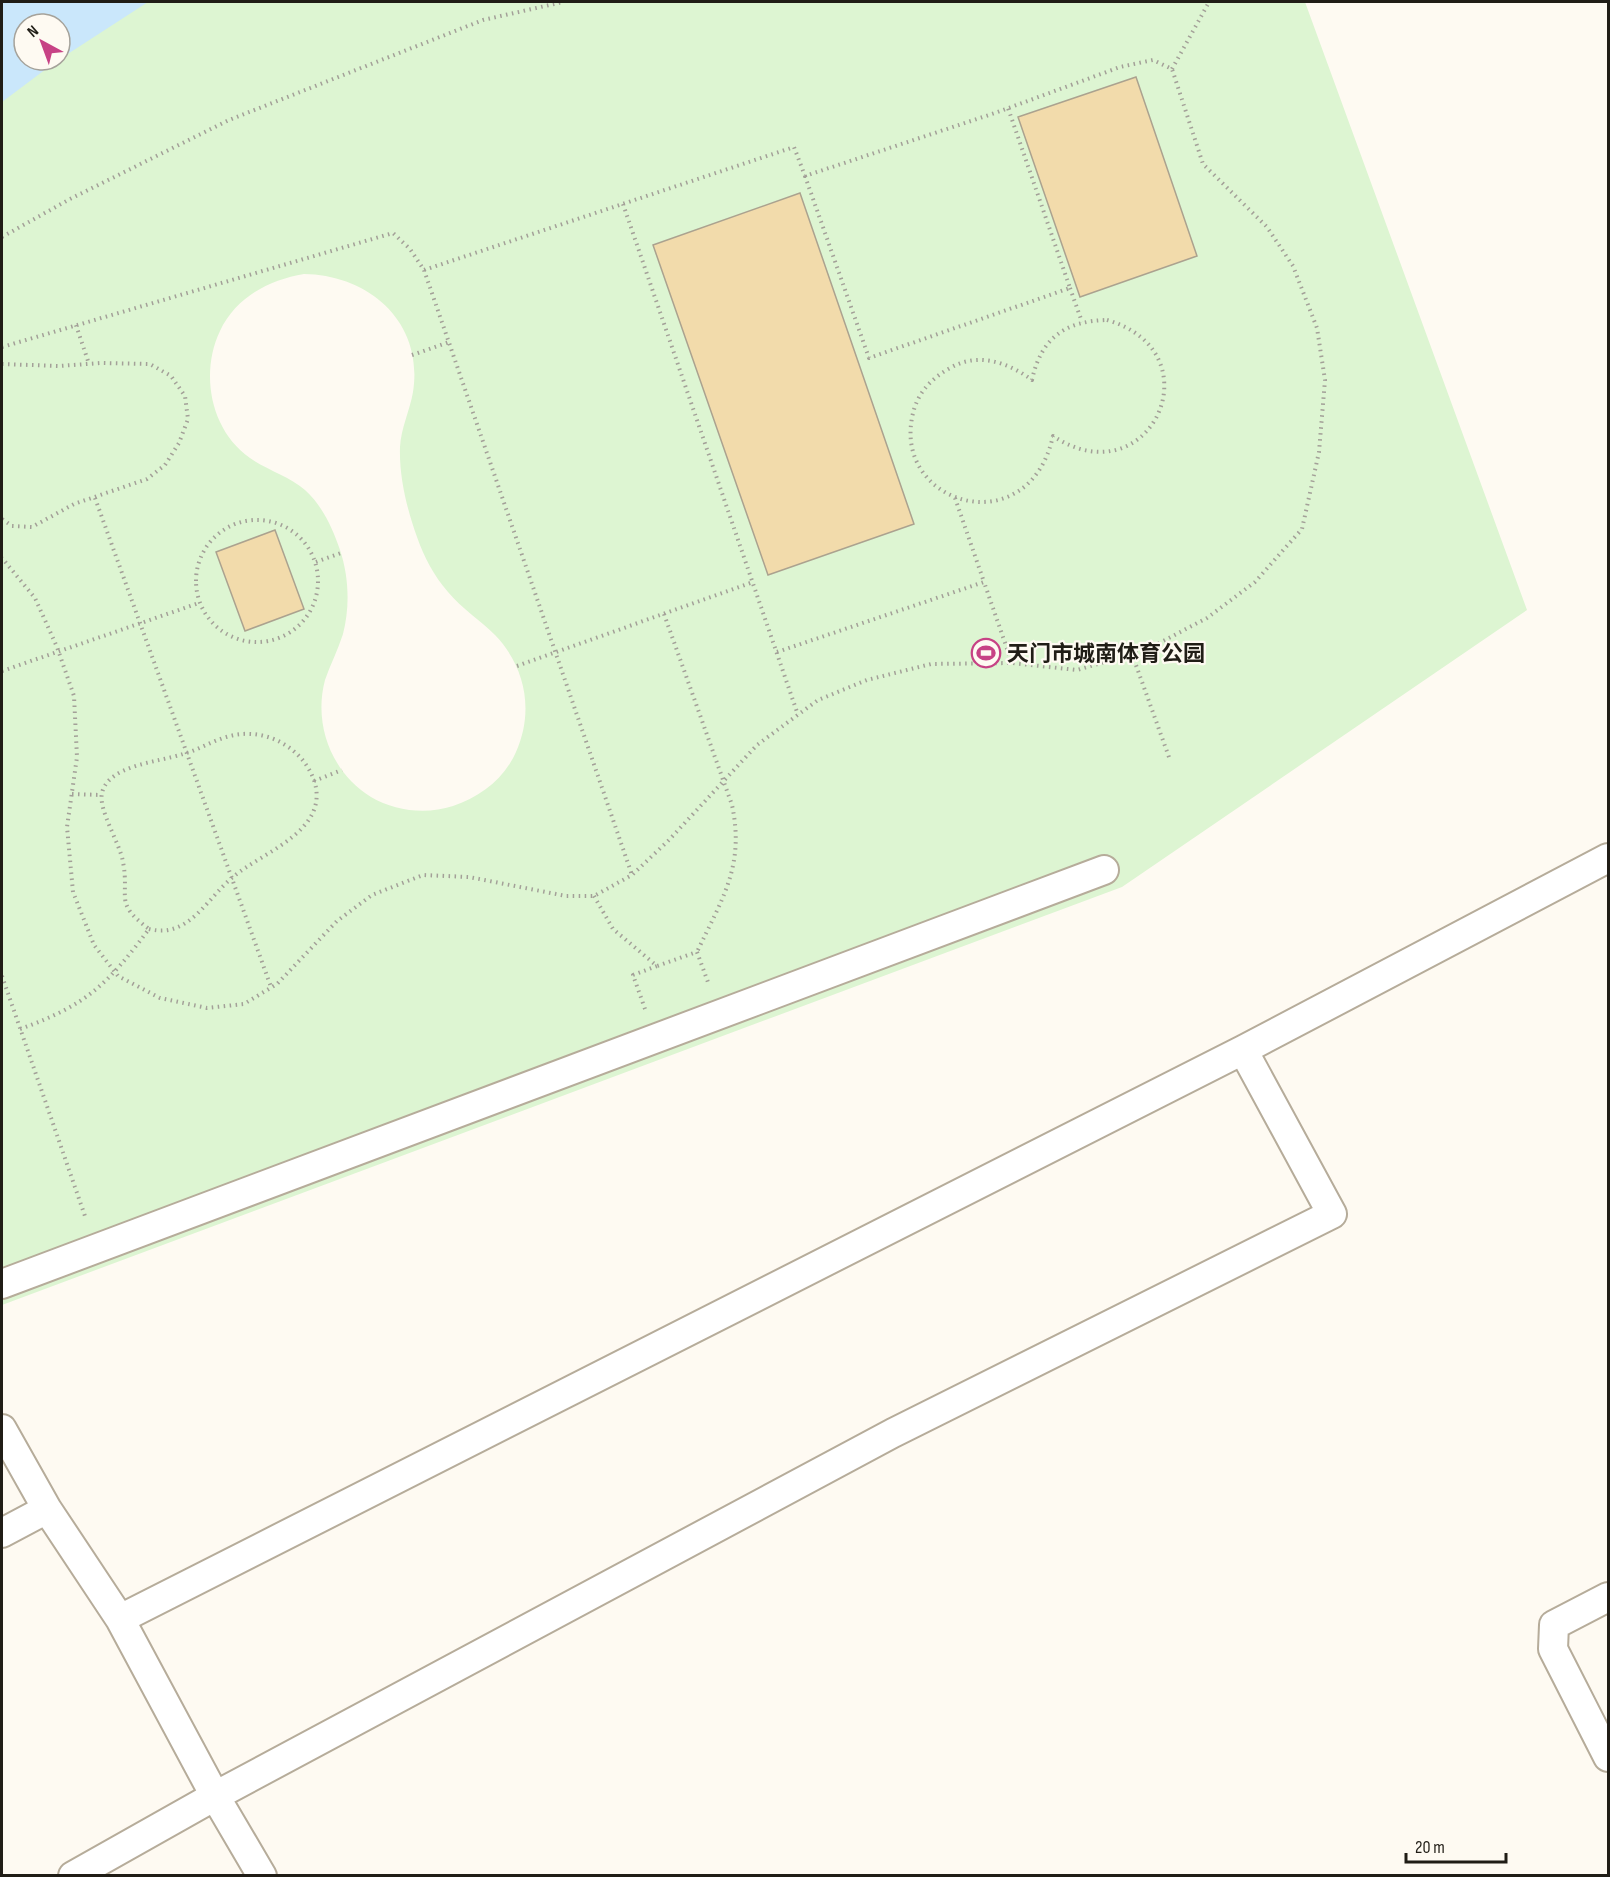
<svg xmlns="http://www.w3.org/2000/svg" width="1610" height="1877" viewBox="0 0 1610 1877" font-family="'Sofia Sans Condensed','Noto Sans SC',sans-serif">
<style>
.green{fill:#ddf5d2;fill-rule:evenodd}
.water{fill:#cae7fb}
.building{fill:#f2dbab;stroke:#aba28f;stroke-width:1.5}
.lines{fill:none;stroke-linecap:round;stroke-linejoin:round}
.street-casing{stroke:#b6ac9a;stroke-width:32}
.path{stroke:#a3a098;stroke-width:4;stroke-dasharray:1.5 4.5;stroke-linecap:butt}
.street{stroke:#fff;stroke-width:28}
.labels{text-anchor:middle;stroke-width:4.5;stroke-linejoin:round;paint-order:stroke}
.poi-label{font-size:22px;font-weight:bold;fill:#201d16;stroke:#fefaf2;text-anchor:start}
</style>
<rect width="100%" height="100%" fill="#fefaf2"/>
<!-- green -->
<path class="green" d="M2 2H1305L1527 610 1122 887 2 1305ZM24 24H60V60H24ZM304 274C369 275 424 322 413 392 410 410 401 428 400 447 399 477 407 509 417 537 424 557 434 576 448 592 462 609 480 620 495 635 526 667 534 712 516 752 504 779 480 797 453 806 426 815 395 811 371 797 332 773 313 725 325 680 330 665 338 650 343 634 350 607 349 577 340 550 333 529 322 505 305 490 289 476 267 470 250 458 210 430 200 373 220 331 236 297 269 280 304 274Z"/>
<!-- water -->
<path class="water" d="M2 2H148L60 59V24H24V60H58L2 102Z"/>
<!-- building -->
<path class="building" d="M1136 77 1197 256 1080 297 1018 117Z
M800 193 914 524 768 575 653 245Z
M275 530 304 609 245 631 216 552Z"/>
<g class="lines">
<!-- street casing -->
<g class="street-casing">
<path id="street" d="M2 1284 1104 870
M2 1429 47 1509
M2 1533 47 1509 120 1619 215 1796 262 1876
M1608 1597 1554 1625 1553 1649 1608 1757
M120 1619 1243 1050 1608 858
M73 1876 215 1796 893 1433 1332 1214 1243 1050"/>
</g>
<!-- path -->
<path class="path" d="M1172 69 1209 2
M805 176 869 358 1070 288 1008 108
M623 204 798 715
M2 237 70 199 229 120 483 20 563 2
M424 270 632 875
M1070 288 1082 322
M1107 320C1218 352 1150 500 1053 436 1029 544 895 506 912 418 916 394 931 378 952 367 979 352 1009 363 1032 380 1041 338 1065 321 1107 320Z
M76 325 89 364
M2 347 393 233 410 249 424 270 794 147 805 176 995 113 1120 67 1153 60 1172 69 1203 164 1267 227 1293 266 1317 328 1325 380 1319 452 1302 529 1255 582 1207 618 1146 650 1077 670 1012 663 931 664 867 680 818 700 757 745 669 840 632 875 594 896H566L469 877 423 875 372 895 337 921 277 984 244 1004 207 1008 160 998 118 976 94 945 73 892 67 827 77 757 74 696 57 647 35 598 2 558
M412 355 449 342
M2 364 59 366 101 363 150 364 171 376 185 396 188 419 179 443 165 465 147 479 74 504 32 527 12 526 2 519
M95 498 271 987
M955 498 984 582
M196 581a61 61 0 1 1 122 0a61 61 0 1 1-122 0Z
M316 562 341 553
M664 614 732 805C745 866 722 899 697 952
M777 652 984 582 1012 663
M1132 654 1170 760
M517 666 753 582
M2 671 199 603
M314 781 342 770
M72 794 101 795
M594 896 613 929 657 966 697 952 709 985
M2 976 86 1219
M645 1009 633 975 657 966
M20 1029C87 1005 107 985 149 929 113 902 130 899 123 862 120 843 98 810 102 793 108 765 159 762 183 754 199 750 213 740 230 736 265 727 302 747 314 780 331 831 262 852 233 877 207 898 189 939 149 929"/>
<!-- street -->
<use href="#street" class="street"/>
</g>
<!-- icons -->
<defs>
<g id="stadium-ring" transform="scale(1.5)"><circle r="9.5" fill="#fefaf2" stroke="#c74285" stroke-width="1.5"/><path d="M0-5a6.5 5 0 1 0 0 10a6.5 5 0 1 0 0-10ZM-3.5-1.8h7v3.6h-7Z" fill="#c74285"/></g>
</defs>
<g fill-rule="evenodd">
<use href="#stadium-ring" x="986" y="653"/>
</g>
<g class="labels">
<!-- poi labels -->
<g class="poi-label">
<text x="1007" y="661">天门市城南体育公园</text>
</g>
</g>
<!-- border -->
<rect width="1610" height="1877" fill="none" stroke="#201d16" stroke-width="6"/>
<!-- north arrow -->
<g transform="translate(42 42) rotate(319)"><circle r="28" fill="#fefaf2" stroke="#a5a29a" stroke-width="1.5"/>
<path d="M0-4.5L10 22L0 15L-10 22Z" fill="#c74285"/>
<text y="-9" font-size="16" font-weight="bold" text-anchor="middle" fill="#201d16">N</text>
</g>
<!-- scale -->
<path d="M1406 1853v9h100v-9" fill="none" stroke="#201d16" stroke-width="3"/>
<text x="1415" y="1853" font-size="18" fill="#201d16" stroke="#fefaf2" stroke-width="4.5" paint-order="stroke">20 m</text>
</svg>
